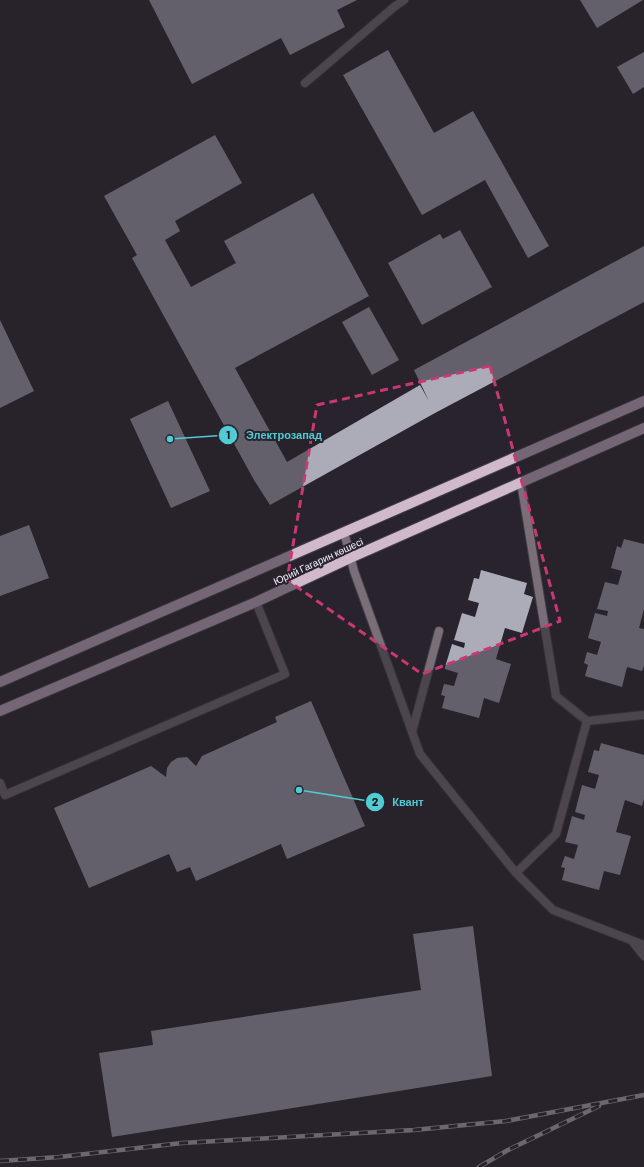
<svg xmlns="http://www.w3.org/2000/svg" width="644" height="1167" viewBox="0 0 644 1167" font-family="Barlow,sans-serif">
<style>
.building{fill:#acabb8}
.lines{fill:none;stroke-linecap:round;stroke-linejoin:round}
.lane-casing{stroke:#454048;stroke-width:10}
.primary-casing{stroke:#454048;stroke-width:12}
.lane{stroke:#7a6f78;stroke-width:8}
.primary{stroke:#d1b9cc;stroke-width:10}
.rail-casing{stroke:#bebac2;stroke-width:4.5}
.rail{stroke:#28232c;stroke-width:3;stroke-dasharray:9;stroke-linecap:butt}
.marked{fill:none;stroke:#ca3872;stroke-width:3;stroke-dasharray:8 5;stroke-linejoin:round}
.labels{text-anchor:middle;stroke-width:4;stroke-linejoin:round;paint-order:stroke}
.street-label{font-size:10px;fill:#f4f0f7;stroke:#28232c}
.leader{fill:none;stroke:#51ccd4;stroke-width:1.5}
.callout-dot{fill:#51ccd4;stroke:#28232c;stroke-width:1.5}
.mark-label{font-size:12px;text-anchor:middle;font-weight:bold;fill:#111}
.callout-label{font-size:11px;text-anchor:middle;font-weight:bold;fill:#51ccd4;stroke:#28232c;stroke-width:4;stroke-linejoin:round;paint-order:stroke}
</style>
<rect width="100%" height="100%" fill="#28232c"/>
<!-- building -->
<path class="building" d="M149 0H357L337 10 345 27 290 55 281 38 192 84Z
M580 0H643L597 28Z
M388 50 434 133 473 111 549 246 528 258 485 180 422 215 343 75Z
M644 52V87L633 94 617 67Z
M215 135 242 183 175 221 180 231 165 240 191 287 236 263 224 241 313 193 369 296 235 368 287 462 420 385 429 401 414 370 644 246V302L435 413 270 505 254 480 132 258 137 255 104 196Z
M460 230 492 287 422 325 388 263 440 234 443 239Z
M369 307 399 360 372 375 342 322Z
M0 320 34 391 0 408Z
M168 401 210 491 171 508 130 419Z
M29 525 49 578 0 596V536Z
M624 539 644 544V609L639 628 644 629V666L642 671 627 667 622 687 585 676 588 665 584 663 587 652 597 655 601 642 588 638 595 613 607 616 608 611 597 609 605 582 618 585 622 571 611 568 617 546 621 548Z
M481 570 527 583 524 594 533 597 522 633 505 628 496 659 511 664 499 703 484 698 479 718 442 708 445 696 441 695 444 684 454 686 458 673 445 669V667L452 644 464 648 465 643 454 640 462 613 475 617 479 603 468 600 474 578 479 579Z
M311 701 365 826 287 859 281 844 196 881 190 867 177 872 169 854 89 888 54 808 151 766 166 777 167 768 171 762 177 758 187 757 196 766 202 756 277 722 275 717Z
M601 743 644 755V799L642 806 625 800 616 832 631 836 620 875 604 871 599 890 562 880 565 868 561 867 565 856 574 859 578 845 565 842 566 839 572 816 584 820 585 815 575 812 582 785 595 789 599 775 588 772 594 750 599 751Z
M473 926 492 1076 112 1137 99 1053 153 1045 151 1031 421 990 413 934Z"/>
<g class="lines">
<!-- lane casing -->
<g class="lane-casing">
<path id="lane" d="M305 83 394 7 404 0
M344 532 354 571 420 754 516 873 553 910 644 945
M587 721 644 715
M412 732 439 631
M0 783 5 795 285 674 256 602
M516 873 556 834 587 721 556 696 521 482
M632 941 644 956"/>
</g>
<!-- primary casing -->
<g class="primary-casing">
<path id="primary" d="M0 682 244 576 644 401
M0 711 256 602 350 558 644 428"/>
</g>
<!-- lane -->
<use href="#lane" class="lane"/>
<!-- primary -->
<use href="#primary" class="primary"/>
<!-- rail casing -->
<g class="rail-casing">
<path id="rail" d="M0 1161 59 1157 182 1143 414 1130 506 1121 644 1095
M479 1167 508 1150 599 1106"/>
</g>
<!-- rail -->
<use href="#rail" class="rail"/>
</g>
<!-- marked area -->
<path d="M0 0H644V1167H0ZM490 366 560 621 422 674 287 580 317 405Z" fill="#28232c" fill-opacity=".55" fill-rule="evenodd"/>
<path class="marked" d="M490 366 560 621 422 674 287 580 317 405Z"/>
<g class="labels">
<!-- street labels -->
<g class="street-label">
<text transform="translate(318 561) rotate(-25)" y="4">Юрий Гагарин көшесі</text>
</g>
</g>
<!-- callouts -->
<path class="leader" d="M170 439L228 435M299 790L375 802"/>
<g class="callout-dot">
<circle cx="170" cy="439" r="4"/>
<circle cx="299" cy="790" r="4"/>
<circle cx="228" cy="435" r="10"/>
<circle cx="375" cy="802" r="10"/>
</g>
<g class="mark-label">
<text x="228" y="439">1</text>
<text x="375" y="806">2</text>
</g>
<g class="callout-label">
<text x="284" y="439">Электрозапад</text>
<text x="408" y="806">Квант</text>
</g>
</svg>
